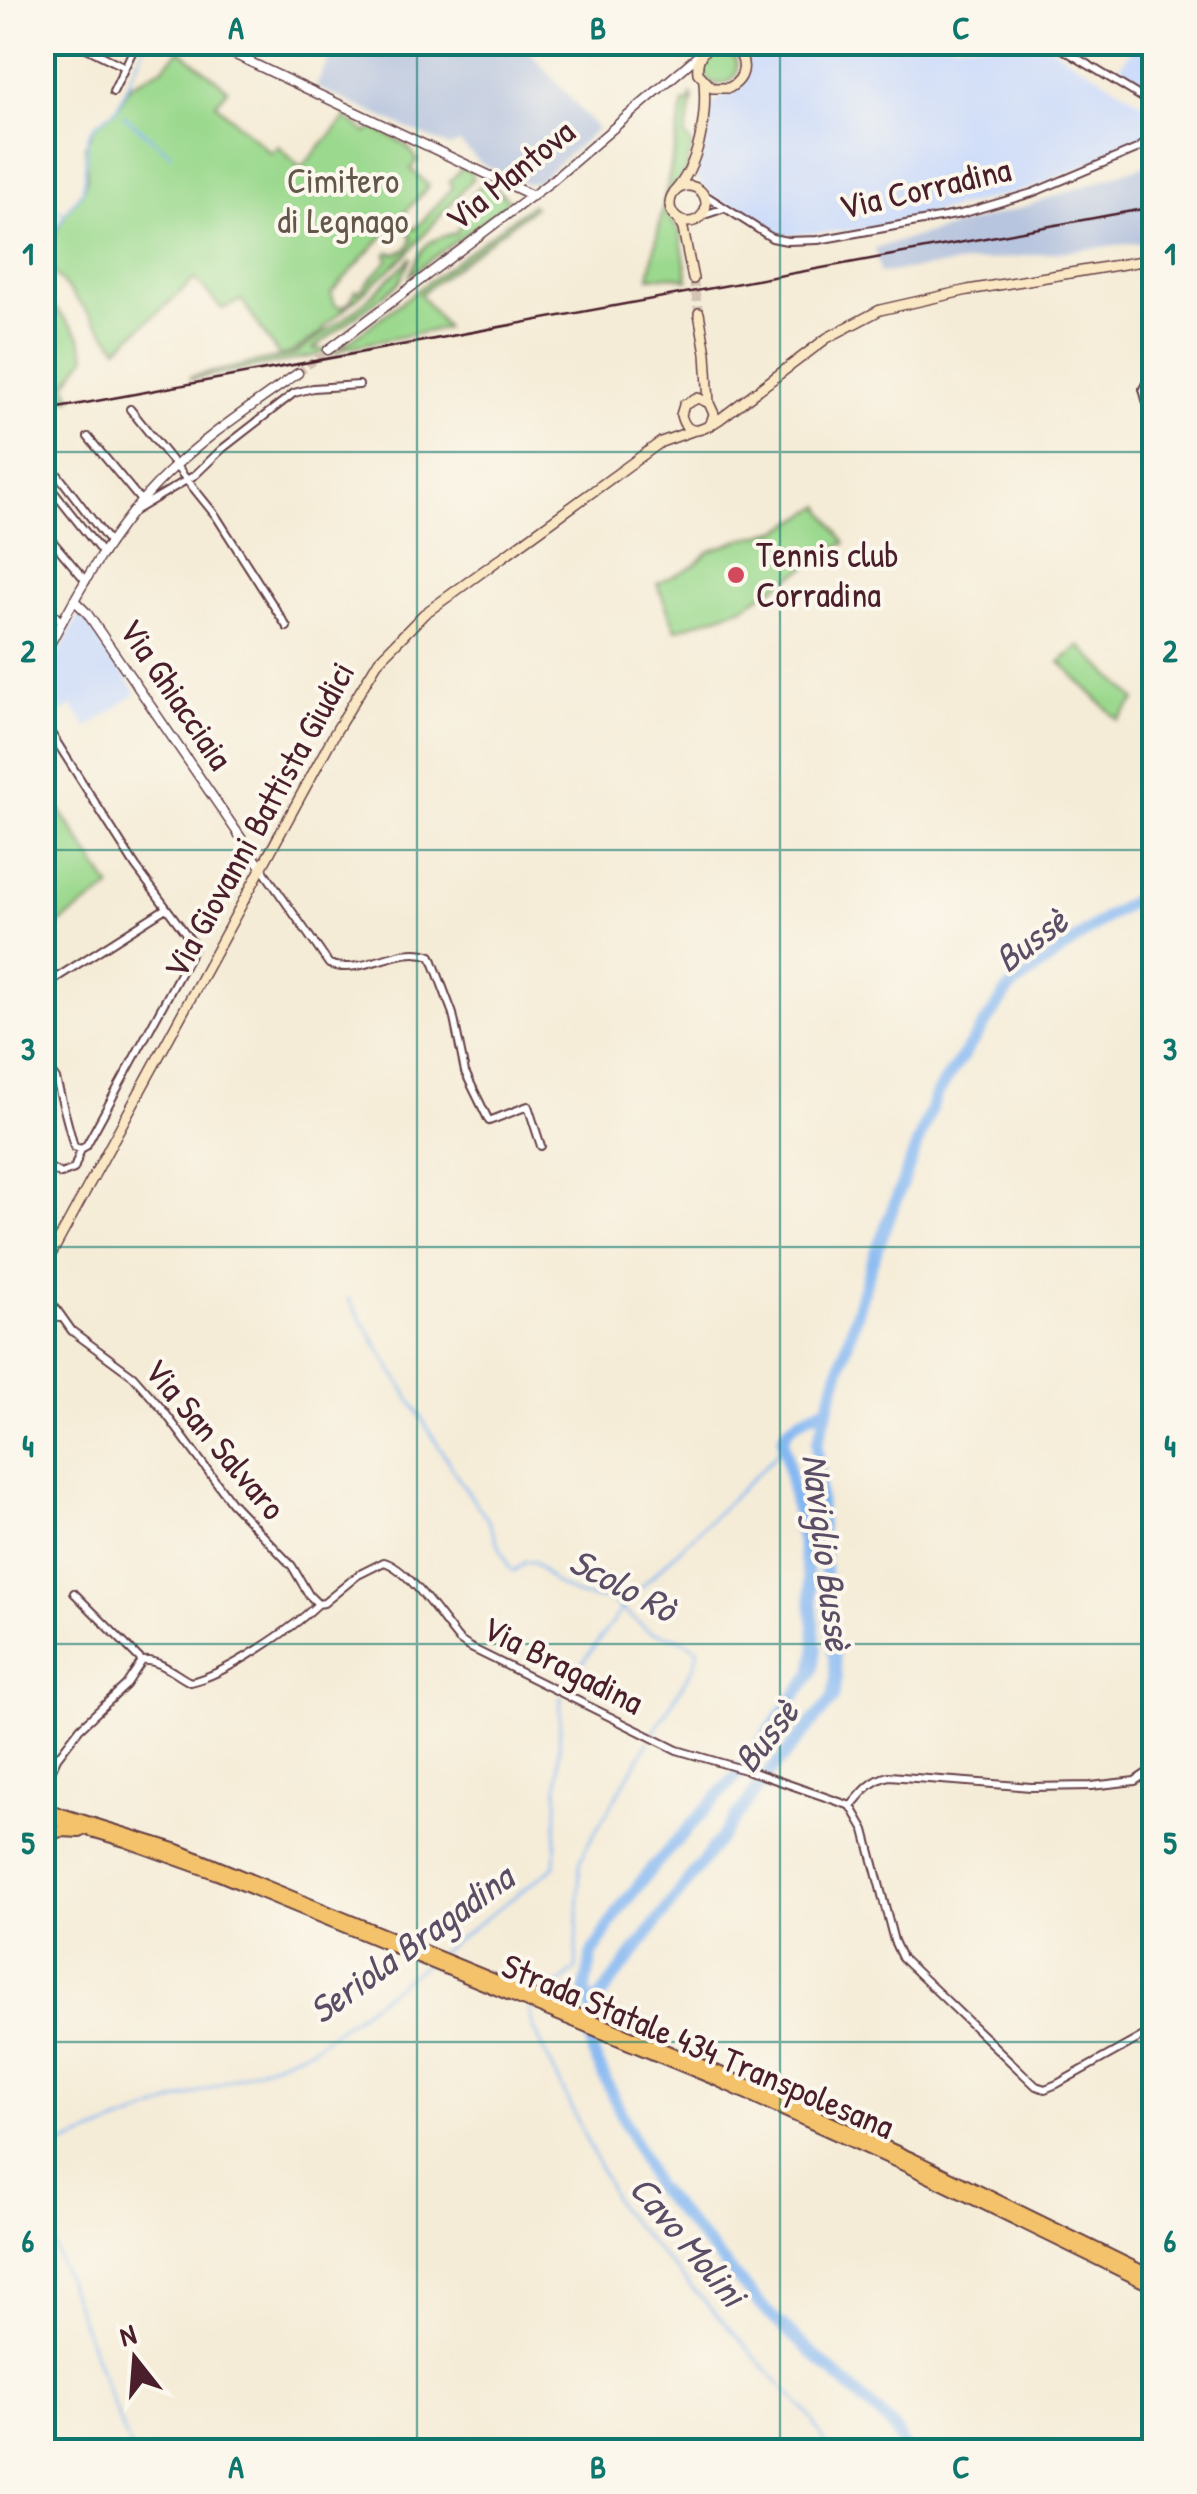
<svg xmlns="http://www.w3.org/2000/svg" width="1197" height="2494" viewBox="0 0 1197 2494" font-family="'Patrick Hand',sans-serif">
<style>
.built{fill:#ccdbfa}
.industrial{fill:#b8c5de}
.green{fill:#9bd98e;stroke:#727c5c;stroke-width:2.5}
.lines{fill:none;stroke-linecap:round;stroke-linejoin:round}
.stream{stroke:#85b8f2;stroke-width:2.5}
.river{stroke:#85b8f2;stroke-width:12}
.tertiary-tunnel{stroke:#d3c3b5;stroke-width:8;stroke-dasharray:8 4;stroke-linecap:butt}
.secondary-tunnel{stroke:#d3c3b5;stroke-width:9;stroke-dasharray:9 4.5;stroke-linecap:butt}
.minor-casing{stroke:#643e45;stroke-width:10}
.tertiary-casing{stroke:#643e45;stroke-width:11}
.secondary-casing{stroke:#643e45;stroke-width:12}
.trunk-casing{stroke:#643e45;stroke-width:14}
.minor{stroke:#fff;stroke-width:6}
.tertiary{stroke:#fff;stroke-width:8}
.secondary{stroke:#fae7c3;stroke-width:9}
.trunk{stroke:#f3c26a;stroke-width:10}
.rail{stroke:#4a1f2b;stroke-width:2.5}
.grid{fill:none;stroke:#0f766e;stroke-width:2.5;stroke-opacity:0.55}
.poi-dot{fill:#d1495b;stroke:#fbf7ec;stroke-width:4}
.labels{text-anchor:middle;stroke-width:8;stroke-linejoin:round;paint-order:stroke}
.street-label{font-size:35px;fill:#4a1f2b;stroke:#fbf7ec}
.park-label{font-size:35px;fill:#625749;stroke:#fbf7ec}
.poi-label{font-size:35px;fill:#4a1f2b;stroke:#fbf7ec;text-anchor:start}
.water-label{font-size:38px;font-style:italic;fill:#5c4d67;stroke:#fbf7ec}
.neatline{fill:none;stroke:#0f766e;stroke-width:4}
.grid-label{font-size:32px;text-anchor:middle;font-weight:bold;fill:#0f766e}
</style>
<rect width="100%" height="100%" fill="#fbf7ec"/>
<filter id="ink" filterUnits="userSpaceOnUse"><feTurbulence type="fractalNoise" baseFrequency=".01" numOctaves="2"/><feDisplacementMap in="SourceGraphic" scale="20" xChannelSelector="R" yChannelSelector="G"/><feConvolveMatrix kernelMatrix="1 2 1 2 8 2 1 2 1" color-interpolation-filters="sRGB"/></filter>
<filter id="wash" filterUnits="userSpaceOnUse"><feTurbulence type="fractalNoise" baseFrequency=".0048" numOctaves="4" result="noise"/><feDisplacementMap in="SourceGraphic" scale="40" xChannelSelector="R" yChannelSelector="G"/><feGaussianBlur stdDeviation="2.25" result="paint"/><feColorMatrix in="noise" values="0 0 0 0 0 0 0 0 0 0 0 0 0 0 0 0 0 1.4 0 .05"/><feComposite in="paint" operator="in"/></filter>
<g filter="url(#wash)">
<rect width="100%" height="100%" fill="#f5ecd7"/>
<!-- built -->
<path class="built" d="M745 43H1044L1148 106 1154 122 1150 133 1141 142 1029 189 869 229 782 235 709 194 695 176 707 113 717 100 740 88 747 76Z
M1135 43H1154V89L1119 68Z
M79 616 85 618 137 693 87 728 72 706 49 721 43 711V682Z"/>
<!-- industrial -->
<path class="industrial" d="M336 43H523L597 129 537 182 526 184 480 163 460 143 449 147 316 87Z
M1154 162V241L880 273 875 248 1011 211Z"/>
<!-- green -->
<path class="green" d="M703 67a17 17 0 1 1 34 0a17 17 0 1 1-34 0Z
M180 50 228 89 216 104 271 153 278 146 301 168 346 118 367 133 374 128C390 138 410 142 417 161L411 169 429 186 331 293 335 305 343 307 351 301 355 290 359 292 389 259 386 255 389 252 396 254 407 249 412 239 408 231 412 227 415 229 453 187 449 182 463 167 470 171 473 178 407 254 323 328 324 331 291 353 279 356 242 300 222 309 195 279 118 348 43 260 65 213 83 190 87 177 85 146 95 125 117 109 129 86 162 68Z
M691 95 693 99 685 136 692 145 686 172 670 191 665 203 668 216 680 232 688 280 675 276 649 277 684 102 689 103Z
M488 182 510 201 410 275C423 245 425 240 456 233 467 215 465 191 488 182Z
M531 205 534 207 420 294 446 328 339 349Z
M412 257 399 283 313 349 341 351 191 379 190 377 295 354 357 309Z
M43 295 79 335 86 357 66 384 72 398 43 404Z
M821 506 845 543 743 607 676 630 657 584 695 565 708 552 739 540 780 530Z
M1080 646 1136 700 1118 720 1060 662Z
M42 783 111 888 43 934H42Z"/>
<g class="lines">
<!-- stream -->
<path class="stream" d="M123 115 171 154
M42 201 63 212
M42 257 65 213 83 190 88 136 95 125 117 109 146 42
M348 1298 462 1484 488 1520 509 1568 514 1571 525 1562H533L555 1583 579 1596 610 1600 650 1632 679 1638 698 1649 695 1664 653 1734
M563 1688 631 1597 773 1458 783 1443
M438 1954 555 1866 561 1696
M535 1992 538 1987 561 1983 576 1969 580 1863 587 1846 649 1741
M529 2009 533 2026 619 2209 811 2417 829 2452
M42 2153 312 2048 424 1965
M42 2215 131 2452"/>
<!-- river -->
<path class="river" d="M593 2012 585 1990 592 1955 619 1910 652 1868 738 1774 812 1673 816 1649 810 1587 783 1439C789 1420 812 1415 829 1406
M908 2452 892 2426 768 2313 655 2186 593 2053 589 2027 599 1999 771 1771 833 1698 836 1679 821 1533 817 1444 871 1265 937 1093 1009 989 1107 917 1154 888"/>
</g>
</g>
<g filter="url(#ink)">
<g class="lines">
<!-- tertiary-tunnel -->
<path class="tertiary-tunnel" d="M298 373 328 350"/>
<!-- secondary-tunnel -->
<path class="secondary-tunnel" d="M693 279 699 313"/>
<!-- minor casing -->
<g class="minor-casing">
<path id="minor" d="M74 42 125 67
M1051 42 1154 105
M42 55 51 42
M113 92 137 42
M702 193 772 238 787 241 818 240 961 214 1032 193 1139 148 1154 133
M701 216 722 209
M1154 381 1146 383 1143 389 1154 429
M130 409 216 516 287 627
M88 437 142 502
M42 454 110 543
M42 477 103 554
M136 510 195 475 222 449 294 393 313 388 359 385
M42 529 86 581
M42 602 62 622
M42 719 136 867 195 946 86 1146 81 1149 74 1169 61 1174 44 1165
M263 870 329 964C362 977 399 943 431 956L453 1014 465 1072 489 1121 528 1106 541 1146
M42 987 166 908
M42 1059 56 1079 74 1147 81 1149
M47 1296 72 1331 133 1376 163 1410 231 1502 292 1566 309 1595 318 1604
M42 1313 60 1318
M74 1593 142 1661
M42 1792 57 1758 80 1728 126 1685 142 1661C160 1659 174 1674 190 1682 225 1675 292 1629 318 1604L324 1603 358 1575 384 1562C409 1569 441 1619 459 1640L469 1647 677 1750 759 1774 851 1806 865 1830 894 1941 902 1958 1036 2086 1045 2089 1057 2084 1154 2030
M851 1806C862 1793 871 1780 889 1776L1031 1787 1091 1786 1135 1781 1154 1768"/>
</g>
<!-- tertiary casing -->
<g class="tertiary-casing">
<path id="tertiary" d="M208 42 533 196
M328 350 553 180 701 53
M74 600 87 613 263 870
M42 659C77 593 114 524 168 473 207 435 254 405 298 373"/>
</g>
<!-- secondary casing -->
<g class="secondary-casing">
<path id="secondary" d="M715 43 733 46C748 60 747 78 729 88H712L698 73C696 58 703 49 716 42
M670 204a18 18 0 1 1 36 0a18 18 0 1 1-36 0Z
M674 192C699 165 707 118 704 82
M678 219 683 229 693 279
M699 313 706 353 709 403
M710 426 714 414 709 403 698 398 684 405 681 415C687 440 705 429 720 419L827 338 880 310 968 290 1154 259
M42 1271 336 731 379 660 424 614 661 442 692 431
M42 1287 47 1296 42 1308"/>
</g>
<!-- trunk casing -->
<g class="trunk-casing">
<path id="trunk" d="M42 1808 178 1850 716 2071 913 2159 1154 2277
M42 1816 125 1841 217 1874 714 2079 908 2167 1154 2287
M42 1836 62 1831 80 1832"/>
</g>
<!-- minor -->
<use href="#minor" class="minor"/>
<!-- tertiary -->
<use href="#tertiary" class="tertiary"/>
<!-- secondary -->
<use href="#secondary" class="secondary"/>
<!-- trunk -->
<use href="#trunk" class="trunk"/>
<!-- rail -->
<path class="rail" d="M42 411 1154 207"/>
</g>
</g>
<!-- grid -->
<path class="grid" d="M417 42V2452M780 42V2452M42 452H1154M42 850H1154M42 1247H1154M42 1644H1154M42 2042H1154"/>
<!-- markers -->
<circle class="poi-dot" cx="736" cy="575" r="10"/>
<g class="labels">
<!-- street labels -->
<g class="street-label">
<text transform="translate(510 175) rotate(-39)" y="12">Via Mantova</text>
<text transform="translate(925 188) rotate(-13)" y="12">Via Corradina</text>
<text transform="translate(176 694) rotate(56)" y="12">Via Ghiacciaia</text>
<text transform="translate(259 820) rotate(-61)" y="12">Via Giovanni Battista Giudici</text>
<text transform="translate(215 1439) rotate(50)" y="12">Via San Salvaro</text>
<text transform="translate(563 1665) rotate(27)" y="12">Via Bragadina</text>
<text transform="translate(698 2046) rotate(23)" y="12">Strada Statale 434 Transpolesana</text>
</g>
<!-- park labels -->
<g class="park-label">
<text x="343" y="193">Cimitero<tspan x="343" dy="40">di Legnago</tspan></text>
</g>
<!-- poi labels -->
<g class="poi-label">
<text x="756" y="567">Tennis club<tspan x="756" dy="40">Corradina</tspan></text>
</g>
<!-- water labels -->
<g class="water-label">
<text transform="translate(1031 940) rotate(-37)" y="13">Bussè</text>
<text transform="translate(827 1552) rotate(83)" y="13">Naviglio Bussè</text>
<text transform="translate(623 1585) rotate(28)" y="13">Scolo Rò</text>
<text transform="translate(766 1736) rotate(-52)" y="13">Bussè</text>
<text transform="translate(411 1944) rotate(-36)" y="13">Seriola Bragadina</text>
<text transform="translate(688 2241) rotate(50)" y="13">Cavo Molini</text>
</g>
</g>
<!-- margin -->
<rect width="1197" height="2494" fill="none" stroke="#fbf7ec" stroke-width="110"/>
<!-- north arrow -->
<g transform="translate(135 2359) rotate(343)" stroke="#fbf7ec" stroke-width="8" paint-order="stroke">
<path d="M0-8L18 38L0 25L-18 38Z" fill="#4a1f2b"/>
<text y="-15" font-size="28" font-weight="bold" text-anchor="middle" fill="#4a1f2b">N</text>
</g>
<rect x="55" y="55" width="1087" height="2384" class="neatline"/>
<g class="grid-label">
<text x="236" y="39">A</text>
<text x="598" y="39">B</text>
<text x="961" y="39">C</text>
<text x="28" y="265">1</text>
<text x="1170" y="265">1</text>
<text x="28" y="662">2</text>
<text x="1170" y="662">2</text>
<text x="28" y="1060">3</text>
<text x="1170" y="1060">3</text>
<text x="28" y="1457">4</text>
<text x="1170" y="1457">4</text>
<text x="28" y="1854">5</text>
<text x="1170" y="1854">5</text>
<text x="28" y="2252">6</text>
<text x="1170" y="2252">6</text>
<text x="236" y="2478">A</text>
<text x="598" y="2478">B</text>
<text x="961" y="2478">C</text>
</g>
</svg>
